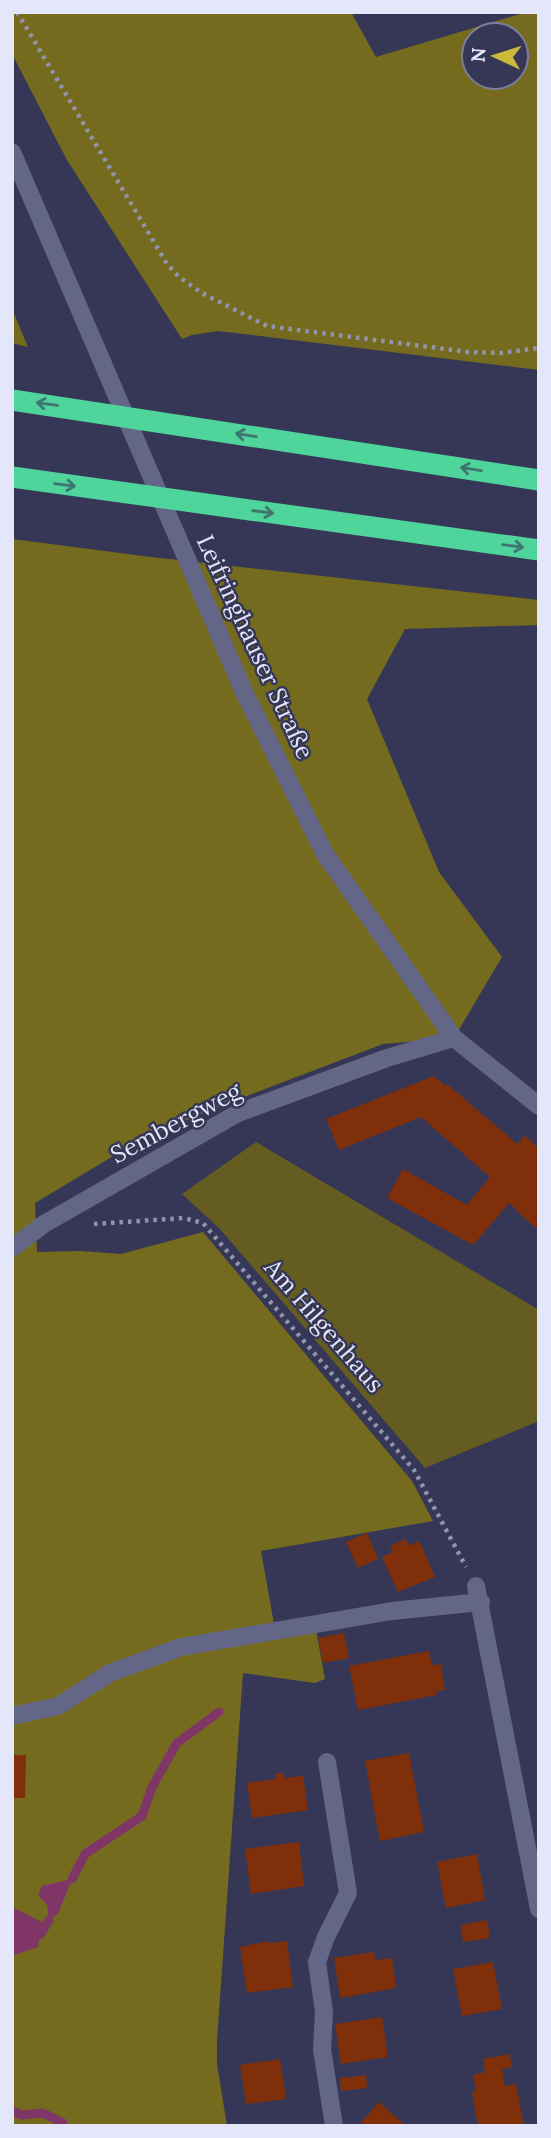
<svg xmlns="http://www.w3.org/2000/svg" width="551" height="2138" viewBox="0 0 551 2138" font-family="Lora,serif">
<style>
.green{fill:#645c21}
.forest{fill:#756b1f;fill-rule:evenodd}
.water{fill:#7f3667}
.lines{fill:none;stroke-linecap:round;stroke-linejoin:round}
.stream{stroke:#7f3667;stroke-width:9}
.building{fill:#7f300a}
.path{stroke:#9293ad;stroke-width:4.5;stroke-dasharray:3.5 5;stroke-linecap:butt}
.service{stroke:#646687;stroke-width:18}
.minor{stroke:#646687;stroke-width:18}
.motorway{stroke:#4fd49b;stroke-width:21}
.oneway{stroke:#407672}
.labels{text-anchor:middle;stroke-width:5;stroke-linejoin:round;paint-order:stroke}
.street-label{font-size:24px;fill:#e4e6fa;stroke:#363756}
</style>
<rect width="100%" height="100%" fill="#363756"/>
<!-- green -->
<path class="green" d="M256 1142 539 1310V1421L425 1468 220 1229 182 1194Z"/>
<!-- forest -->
<path class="forest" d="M12 12H351L376 57 527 12H539V370L218 331 192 335 182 339 67 160 12 54ZM474 35H516V77H474Z
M12 309 28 347 12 343Z
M12 539 151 557 539 600V625L405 629 367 699 439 872 502 957 454 1038 383 1044 221 1106 140 1140 35 1203 37 1252 81 1251 121 1254 203 1232 412 1481 433 1521 261 1551 274 1624 316 1630 325 1679 315 1683 243 1673 217 2040V2064L227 2126H12Z"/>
<!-- water -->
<path class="water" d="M72 1879 58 1914 49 1920 47 1905 38 1895 42 1886Z
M12 1907 42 1922 38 1947 12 1956Z"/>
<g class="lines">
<!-- stream -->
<path class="stream" d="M72 1879 85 1854 142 1816 152 1787 177 1743 219 1712
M40 1935 49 1920
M12 2111 22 2115 43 2113 63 2123"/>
</g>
<!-- building -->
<path class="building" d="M434 1076 445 1086 447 1084 517 1144 525 1136 539 1148V1229L531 1224 509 1203 473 1245 387 1198 403 1169 467 1205 490 1177 421 1117 339 1150 326 1119Z
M367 1533 378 1559 358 1568 346 1542Z
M406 1539 409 1546 419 1541 435 1577 398 1592 382 1557 393 1552 390 1546Z
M344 1633 349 1658 323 1663 318 1638Z
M429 1651 432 1665 441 1664 445 1690 436 1691 437 1695 358 1710 349 1666Z
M409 1753 424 1832 380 1841 365 1761Z
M12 1755H26L25 1798H12Z
M284 1773V1778L303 1776 308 1810 252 1818 247 1783 276 1779 275 1774Z
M299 1842 304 1886 251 1894 245 1849Z
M477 1854 485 1900 446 1908 437 1862Z
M487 1920 490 1938 463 1942 461 1925Z
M270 1941V1943L287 1941 293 1987 247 1993 240 1947Z
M374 1952 375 1960 392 1958 396 1988 340 1998 334 1958Z
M493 1962 502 2009 462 2016 453 1969Z
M382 2017 388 2057 341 2064 335 2024Z
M509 2054 512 2067 502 2069 505 2086 516 2084 524 2126H478L472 2092 476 2091 473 2075 485 2072 483 2059Z
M280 2059 286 2099 246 2104 240 2065Z
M366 2075 367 2088 341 2091 340 2078Z
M379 2102 406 2126H358Z"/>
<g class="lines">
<!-- path -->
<path class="path" d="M17 12 167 264 179 277 202 293 267 326 468 352 500 353 539 348
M94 1224 184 1218 203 1223 414 1470 466 1567"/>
<!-- service -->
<path class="service" d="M12 1248 44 1224 238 1113 387 1058 454 1038"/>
<!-- minor -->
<path class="minor" d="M12 152 244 692 325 854 454 1038 539 1106
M476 1586 539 1909
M12 1716 58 1706 110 1673 181 1647 392 1611 481 1602
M327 1762 348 1893 326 1937 317 1962 324 2012 322 2049 334 2126"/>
<!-- motorway -->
<path class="motorway" d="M12 400 539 480
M12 477 539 550"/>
</g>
<!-- one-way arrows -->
<defs><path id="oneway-shaft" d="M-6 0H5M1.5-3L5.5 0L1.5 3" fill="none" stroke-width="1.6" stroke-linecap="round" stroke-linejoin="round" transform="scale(1.75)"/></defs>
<g class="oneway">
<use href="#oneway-shaft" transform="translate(47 404) rotate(-172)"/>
<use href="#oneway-shaft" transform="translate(246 435) rotate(-171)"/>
<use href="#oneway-shaft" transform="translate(471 469) rotate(-171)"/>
<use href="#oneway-shaft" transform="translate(65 485) rotate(8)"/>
<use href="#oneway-shaft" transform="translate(263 512) rotate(8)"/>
<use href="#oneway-shaft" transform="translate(513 546) rotate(8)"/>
</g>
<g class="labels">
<!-- street labels -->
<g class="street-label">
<text transform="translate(255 647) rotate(65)" y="8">Leifringhauser Straße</text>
<text transform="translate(176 1123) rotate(-28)" y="8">Sembergweg</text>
<text transform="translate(324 1326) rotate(49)" y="8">Am Hilgenhaus</text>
</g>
</g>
<!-- border -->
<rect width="551" height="2138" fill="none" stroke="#e4e6fa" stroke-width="28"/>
<!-- north arrow -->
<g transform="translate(495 56) rotate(274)"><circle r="33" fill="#363756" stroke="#7c7d98" stroke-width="2"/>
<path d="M0-5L12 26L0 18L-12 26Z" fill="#cbba39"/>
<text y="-10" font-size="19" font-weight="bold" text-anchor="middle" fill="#e4e6fa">N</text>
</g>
</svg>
